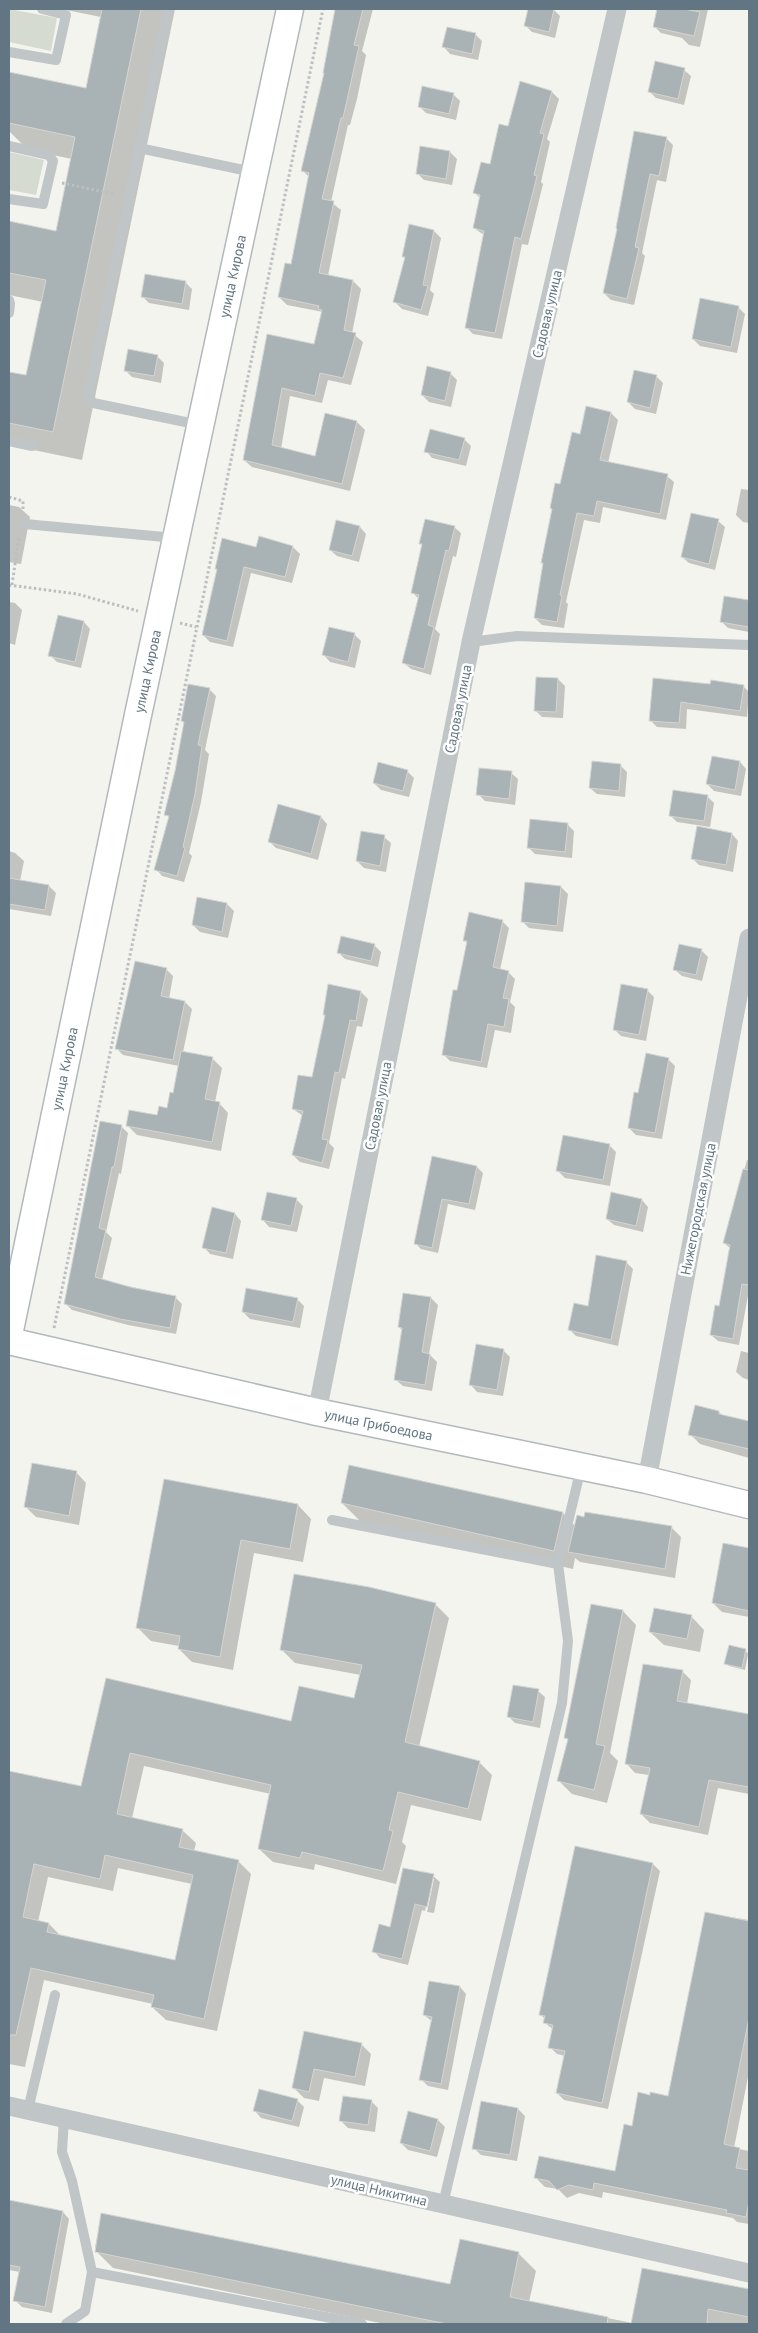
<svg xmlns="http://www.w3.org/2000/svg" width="758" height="2333" viewBox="0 0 758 2333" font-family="'PT Sans',sans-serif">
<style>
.green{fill:#d5dbd0}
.shadow{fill:#0003;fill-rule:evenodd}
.building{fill:#a9b3b6;stroke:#d5d5d2;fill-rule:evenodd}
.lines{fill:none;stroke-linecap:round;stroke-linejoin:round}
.secondary-casing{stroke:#b2b8bc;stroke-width:29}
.path{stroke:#bcbec0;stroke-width:3;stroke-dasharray:2.5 2.5;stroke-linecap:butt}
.lane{stroke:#c0c5c7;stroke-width:10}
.street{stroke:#c0c5c7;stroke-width:19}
.secondary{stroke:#fff;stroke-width:26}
.labels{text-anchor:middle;stroke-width:5;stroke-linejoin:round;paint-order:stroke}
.street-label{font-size:14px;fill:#617682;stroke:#fff}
</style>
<rect width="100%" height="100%" fill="#f4f4ef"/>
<!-- green -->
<path class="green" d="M9 9 57 18 51 51 9 42Z
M9 152 44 160 36 195 9 190Z"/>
<!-- shadow -->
<path class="shadow" d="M61 9H175L82 460 9 445V373L27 377 43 302 9 295V223L57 233 72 159 28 150 9 131V73L87 90 101 17Z
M336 9H373L362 51 366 55 357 99 350 125H348L331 202 341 210 328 276 353 281 361 289 352 333 363 342 351 385 328 380 322 403 290 396 281 449 316 457 326 415 357 422 365 430 350 491 252 467 244 460 268 336 315 346 323 312 287 305 279 297 292 266 310 178 302 170 325 74Z
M529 9 554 10 560 16 555 38 532 32 525 25Z
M658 9 686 11 687 9H708L700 47 689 45 682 38 661 33 654 26Z
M475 34 482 41 478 60 450 54 444 47Z
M684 70 691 76 684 105 656 98 650 92Z
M552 92 559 99 547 139 550 142 541 182 543 184 528 245 522 244 502 339 473 334 466 327 484 235 474 228 480 198 475 193 491 165 508 127Z
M453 94 460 101 456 120 426 113 419 106Z
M666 138 673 145 666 182 657 180 642 253 645 256 634 305 611 300 604 293 618 229Z
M450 152 457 159 452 185 424 180 417 173Z
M434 231 441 238 430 290 434 294 428 316 402 309 395 302 406 259 403 256Z
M185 282 192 289 189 310 149 303 142 296Z
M738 307 745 314 737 353 700 346 693 339Z
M157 356 164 363 161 383 132 377 125 370Z
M450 373 457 380 451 407 429 402 422 395Z
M656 376 663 383 656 414 635 409 628 402Z
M611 413 618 420 608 463 667 476 674 482 666 520 603 507 600 523 584 520 566 602 568 604 564 628 542 625 535 618 544 565 542 562 561 485 581 435Z
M464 439 471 446 466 466 432 458 426 451Z
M741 489 749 490V523L743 522 736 515Z
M9 505 19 507 30 517 21 564 9 562Z
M718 521 725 527 715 570 689 563 682 557Z
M360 527 366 534 359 562 337 556 330 550Z
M454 527 461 533 456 557 453 556 435 629 440 634 431 675 411 669 404 663 419 599 412 592 423 546 421 543Z
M293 547 300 554 292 583 251 573 233 647 210 642 203 635 218 571 216 568 257 548Z
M725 597 749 602V632L728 628 721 621Z
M9 602 15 603 22 610 15 645 9 643Z
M84 622 90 629 81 668 57 662 50 655Z
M354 634 361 641 355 668 330 662 324 655Z
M558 679 565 686 563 718 542 717 535 710Z
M654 680 743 686 749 692 747 717 687 709 686 729 657 727 650 720Z
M209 689 216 696 205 750 209 754 201 802 189 853 192 856 184 882 162 876 156 869 170 819 166 814 177 771 185 724 182 721Z
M740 762 746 769 741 796 714 791 707 784Z
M620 765 627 772 625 797 597 794 590 788Z
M407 771 414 778 409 797 381 790 374 783Z
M511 773 518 779 515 805 485 801 478 794Z
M707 796 714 803 710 827 677 822 670 815Z
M321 817 327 824 318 860 276 848 269 841Z
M568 825 574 831 572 858 535 854 529 848Z
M732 834 738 841 733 872 699 865 692 858Z
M384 837 391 843 386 872 364 868 357 861Z
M9 851 15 853 24 861 20 881 49 886 56 893 51 916 9 909Z
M561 887 568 894 563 932 529 928 522 921Z
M198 898 227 904 234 911 228 938 200 932 193 925Z
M502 921 509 928 500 970 508 972 515 979 510 1002 515 1007 511 1033 495 1030 487 1068 450 1061 443 1054 468 944 464 940Z
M374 945 381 952 378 967 345 959 338 952Z
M701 950 708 957 702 981 682 976 675 970Z
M166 969 173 976 169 999 185 1002 192 1009 183 1052 212 1058 222 1068 215 1102 219 1103 228 1113 221 1151 137 1135 127 1125 158 1117 168 1109 174 1094 179 1066 123 1055 116 1048Z
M647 990 654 997 646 1041 621 1036 614 1029Z
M361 992 368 999 362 1027 357 1026 345 1079 342 1078 329 1143 334 1148 329 1169 300 1162 293 1155 303 1116 293 1109 313 1079 326 1017 324 1014Z
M668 1059 675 1066 662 1139 636 1135 629 1128 639 1094Z
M121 1126 128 1133 121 1174 119 1173 106 1232 112 1238 102 1280 175 1297 182 1304 176 1334 128 1325 72 1310 65 1303Z
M609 1145 616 1152 610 1186 565 1178 558 1171Z
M433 1157 477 1167 483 1173 475 1210 448 1204 438 1253 421 1249 415 1243Z
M747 1160 749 1161V1290L739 1345 718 1341 711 1335 720 1307 731 1249 724 1243Z
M296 1199 303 1206 297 1232 269 1227 263 1220Z
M642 1200 648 1207 643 1232 614 1225 607 1219Z
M235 1214 241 1221 233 1259 210 1254 204 1247Z
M626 1262 633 1269 618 1346 576 1336 569 1329Z
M404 1294 431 1298 438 1305 429 1354 437 1362 432 1391 403 1386 396 1380 403 1331 399 1327Z
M297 1299 304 1306 300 1328 250 1319 243 1312Z
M503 1350 510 1357 503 1396 477 1392 471 1385Z
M741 1351 749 1353V1380L743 1378 736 1372Z
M719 1412 723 1416 749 1422V1458L700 1444 690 1434Z
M350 1466 563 1513 575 1526 671 1527 681 1537 675 1578 580 1562 575 1558 573 1569 361 1522 342 1503Z
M76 1472 86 1483 79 1525 36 1517 26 1507Z
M165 1480 298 1505 311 1519 303 1562 254 1553 233 1670 192 1662 179 1649V1646L151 1641 138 1628Z
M724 1544 749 1549V1617L722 1612 713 1603Z
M435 1604 449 1618 419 1747 479 1762 492 1775 481 1821 411 1805 402 1842 406 1846 396 1884 315 1864 314 1870 273 1862 259 1849 271 1794 144 1766 132 1818 182 1830 196 1843 194 1851 238 1861 251 1874 217 2031 166 2020 152 2007 153 2004 44 1980 25 2067 9 2064V1772L82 1788 107 1680 292 1722 355 1700 361 1675 295 1663 282 1650ZM118 1868 192 1884 176 1961 61 1936 49 1924 38 1922 48 1877 113 1891Z
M623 1611 636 1625 610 1753 618 1761 607 1803 572 1794 559 1781 569 1741 566 1738Z
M691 1616 704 1630 700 1652 664 1645 650 1632Z
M745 1650 748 1654 745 1670 729 1666 726 1663Z
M682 1671 691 1680 687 1704 749 1716V1794L718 1788 708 1835 650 1823 641 1814 649 1775 635 1773 626 1763Z
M538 1691 545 1697 540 1728 515 1723 508 1716Z
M653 1864 660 1871 608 2109 564 2100 557 2093 565 2056 557 2054 550 2047 554 2030 545 2023V2019L540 2014Z
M433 1876 440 1882 434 1913 427 1912 434 1879H432L425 1911 422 1910 408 1965 380 1958 374 1951Z
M706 1913 749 1920V2072L734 2148 749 2151V2224L737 2222 733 2218 603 2192 602 2198 579 2193 567 2198 558 2189 545 2187 536 2178 616 2172 633 2127 669 2097Z
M460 1987 466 1994 448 2090 428 2086 421 2079 433 2022 424 2015Z
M305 2033 361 2044 371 2054 365 2086 324 2078 319 2101 304 2098 294 2088Z
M297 2100 304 2107 299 2127 261 2118 255 2111Z
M371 2101 378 2108 375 2132 348 2128 341 2121Z
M518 2109 525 2116 517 2161 481 2155 474 2148Z
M438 2120 445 2127 437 2157 408 2150 401 2143Z
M9 2202 63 2212 69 2219 52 2313 22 2307 15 2300 20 2272 9 2270Z
M102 2214 451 2286 461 2241 519 2254 536 2271 529 2302 632 2323 643 2269 749 2290V2324H385L113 2268 96 2251 95 2248Z"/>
<!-- building -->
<path class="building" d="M102 9H141L53 432 9 423V372L26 375 46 280 9 273V221L56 231 75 137 9 123V72L86 88Z
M335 9H363L354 45 359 46 343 118H341L322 199 334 201 319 273 353 280 344 330 356 333 343 378 320 373 315 396 282 388 272 445 315 456 325 413 357 421 342 484 243 460 267 334 314 344 322 310 318 309 319 306 278 297 285 263 291 264 309 173 301 171 324 73H323Z
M528 9H554L549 32 524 26Z
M657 9H684L700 12 694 36 653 27Z
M447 27 476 33 472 54 442 47Z
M655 61 685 68 678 99 648 92Z
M520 81 552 91 540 133 544 134 534 175 537 176 521 239 515 237 495 333 465 328 484 231 473 228 480 195 473 193 481 162 490 164 499 124 508 126Z
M422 86 454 93 449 114 418 107Z
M634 131 667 137 659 176 650 174 635 247 639 248 627 299 603 293 617 229 616 228Z
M420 146 450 151 446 179 416 174Z
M409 224 434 230 423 285 428 286 421 310 393 302 405 257H402Z
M145 274 186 281 182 304 141 297Z
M700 298 739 306 731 347 692 339Z
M128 349 158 355 154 376 124 371Z
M427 366 451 372 445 401 421 395Z
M634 370 657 375 650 408 627 402Z
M586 406 611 412 600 460 668 474 660 514 597 501 594 516 577 513 560 595 562 596 557 622 534 618 543 563H541L552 509 550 508 555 483 560 484 572 432 580 434Z
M430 429 465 438 459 460 424 452Z
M691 513 719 519 709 564 681 557Z
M425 519 455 526 449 551 446 550 428 625 434 627 424 669 402 663 419 595 411 593 422 544H419Z
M336 520 360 526 352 556 329 550Z
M259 536 293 546 285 577 244 567 227 641 202 635 217 569H215L222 538 256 547Z
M724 596 749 600V627L720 622Z
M58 615 84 621 75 662 48 656Z
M329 627 355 633 348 662 322 655Z
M536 677 558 678 556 712 534 711Z
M653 678 710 684 711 680 744 685 740 711 681 702 679 723 649 721Z
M188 684 210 688 198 745 202 746 195 794 183 847 185 848 177 876 154 870 169 816 164 815 175 771 184 722 181 721Z
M712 756 740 761 735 790 706 784Z
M592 761 621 764 619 791 589 788Z
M378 762 408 770 403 791 373 783Z
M479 768 512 771 509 799 476 795Z
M673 790 708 795 704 821 669 816Z
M278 804 321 816 311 854 268 842Z
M530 819 568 823 565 852 527 848Z
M697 826 732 833 726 865 691 859Z
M361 831 385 835 380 866 356 861Z
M9 878 49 885 45 910 9 904Z
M525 882 561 886 557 926 521 922Z
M197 897 227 903 222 932 192 925Z
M469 912 503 920 493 967 509 971 503 998 509 999 504 1027 488 1024 481 1062 442 1055 453 990H457L467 941H463Z
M341 936 375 944 371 961 337 953Z
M679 944 702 949 696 975 673 970Z
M135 961 167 968 161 996 185 1001 173 1060 115 1049Z
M328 984 361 991 356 1021 350 1020 339 1073 335 1072 322 1139 328 1140 322 1163 292 1155 303 1111 292 1109 298 1075 312 1077 325 1015H323Z
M621 984 648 989 639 1035 613 1030Z
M181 1051 213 1057 205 1099 220 1102 212 1142 126 1126 129 1110 157 1115 159 1106 167 1108 170 1092 173 1093Z
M646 1053 669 1058 655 1133 628 1128 634 1092 638 1093Z
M100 1121 122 1125 114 1167H112L99 1228 106 1230 95 1277 130 1287 176 1296 170 1328 120 1319 64 1304Z
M563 1135 610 1144 603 1180 556 1171Z
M432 1156 477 1166 469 1204 442 1199 432 1248 414 1244Z
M743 1169 749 1170V1285L742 1284 733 1339 710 1335 715 1305 719 1306 730 1245 723 1243Z
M267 1192 297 1198 291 1226 261 1220Z
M611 1192 642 1199 636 1226 606 1219Z
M212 1207 235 1213 226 1253 202 1248Z
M596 1255 627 1261 611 1340 568 1330 574 1303 588 1306Z
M246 1288 298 1298 293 1322 242 1312Z
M403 1293 431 1297 422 1352 430 1354 425 1385 394 1380 402 1328 398 1327Z
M476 1344 504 1349 497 1390 469 1385Z
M695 1405 719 1411V1414L749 1421V1449L688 1435Z
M32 1463 77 1471 69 1516 24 1507Z
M349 1465 563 1512 554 1551 341 1503Z
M164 1479 298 1504 290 1549 241 1540 220 1657 178 1649 180 1636 136 1628Z
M585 1512 672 1526 665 1569 568 1552 577 1515 584 1517Z
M723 1543 749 1548V1611L712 1603Z
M294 1574 369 1587 436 1603 405 1742 480 1761 468 1809 398 1792 389 1830 393 1831 383 1871 302 1852 300 1858 258 1849 271 1785 130 1753 117 1814 183 1829 179 1847 239 1860 204 2019 151 2007 154 1995 31 1968 16 2035H9V1771L81 1786 106 1678 291 1721 299 1686 354 1698 362 1665 280 1650ZM105 1855 193 1875 175 1960 47 1932 49 1923 23 1917 34 1864 100 1879Z
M591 1604 623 1610 596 1744 605 1746 594 1790 557 1781 568 1739 564 1738Z
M654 1608 692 1615 687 1639 649 1632Z
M729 1645 746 1649 742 1668 724 1664Z
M643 1664 683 1670 677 1701 749 1714V1787L709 1780 699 1827 640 1814 650 1768 625 1764Z
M513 1685 539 1689 533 1722 507 1717Z
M575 1846 653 1863 602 2103 556 2093 565 2051 548 2048 553 2025 543 2023 545 2016 539 2015Z
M403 1868 434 1874 427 1907 415 1904 402 1959 372 1952 379 1924 390 1927Z
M705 1912 749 1921V2018L724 2144 740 2148 736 2168 749 2170V2202L746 2217 726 2213 727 2210 594 2183 593 2190 569 2185 557 2190 549 2181 534 2178 539 2156 615 2171 624 2124 632 2126 638 2092 650 2095V2092L668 2096Z
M429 1981 460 1986 441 2084 419 2080 432 2017 423 2015Z
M304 2031 362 2043 355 2077 314 2069 309 2092 292 2088Z
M259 2089 298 2099 292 2121 253 2111Z
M343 2096 372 2100 368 2125 339 2121Z
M481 2101 518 2108 510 2155 472 2149Z
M408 2111 438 2119 430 2151 400 2143Z
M9 2200 63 2211 45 2307 13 2301 20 2267 9 2265Z
M101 2213 450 2284 460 2239 519 2252 510 2297 608 2317 607 2324H447L95 2252Z
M642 2268 749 2289V2317L708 2309 707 2324H631Z"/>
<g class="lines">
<!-- secondary casing -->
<g class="secondary-casing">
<g id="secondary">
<path id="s1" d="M9 1335 138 715 290 9"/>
<path id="s2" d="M9 1341 317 1412 647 1480 749 1505"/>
</g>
</g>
<!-- path -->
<path class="path" d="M62 183 114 194
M9 497 23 501V510
M9 585 77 594 138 611
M12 585 19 536
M180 623 196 627
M54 1328 323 9"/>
<!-- lane -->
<path class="lane" d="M168 9 88 396 93 403 200 425
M9 52 56 60 66 15 42 9
M9 146 49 155 53 161 43 204 9 199
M139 148 253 172
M9 300 10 304 9 313
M9 441 32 446
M25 524 175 538
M471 642 517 636 749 645
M332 1520 558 1564
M28 2110 55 1995
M64 2118 62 2152 72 2181 92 2272 85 2311 66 2324
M443 2204 562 1703 568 1641 558 1564 581 1468
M92 2272 362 2324"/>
<!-- street -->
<path class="street" d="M317 1412 471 642 617 9
M647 1480 749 938
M9 2106 749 2273"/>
<!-- secondary -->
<use href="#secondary" class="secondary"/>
</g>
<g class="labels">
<!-- street labels -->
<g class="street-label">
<text dy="5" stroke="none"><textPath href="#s1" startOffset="1082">улица Кирова</textPath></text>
<text transform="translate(547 314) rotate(-77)" y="5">Садовая улица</text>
<text dy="5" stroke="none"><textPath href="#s1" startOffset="678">улица Кирова</textPath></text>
<text transform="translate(458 709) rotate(-79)" y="5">Садовая улица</text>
<text dy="5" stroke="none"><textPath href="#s1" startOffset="272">улица Кирова</textPath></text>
<text transform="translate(378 1106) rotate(-79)" y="5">Садовая улица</text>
<text transform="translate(698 1209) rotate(-79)" y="5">Нижегородская улица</text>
<text dy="5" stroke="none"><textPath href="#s2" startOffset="379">улица Грибоедова</textPath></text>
<text transform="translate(379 2190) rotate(13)" y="5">улица Никитина</text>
</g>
</g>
<!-- border -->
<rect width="758" height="2333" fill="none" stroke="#617682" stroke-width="20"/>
</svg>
